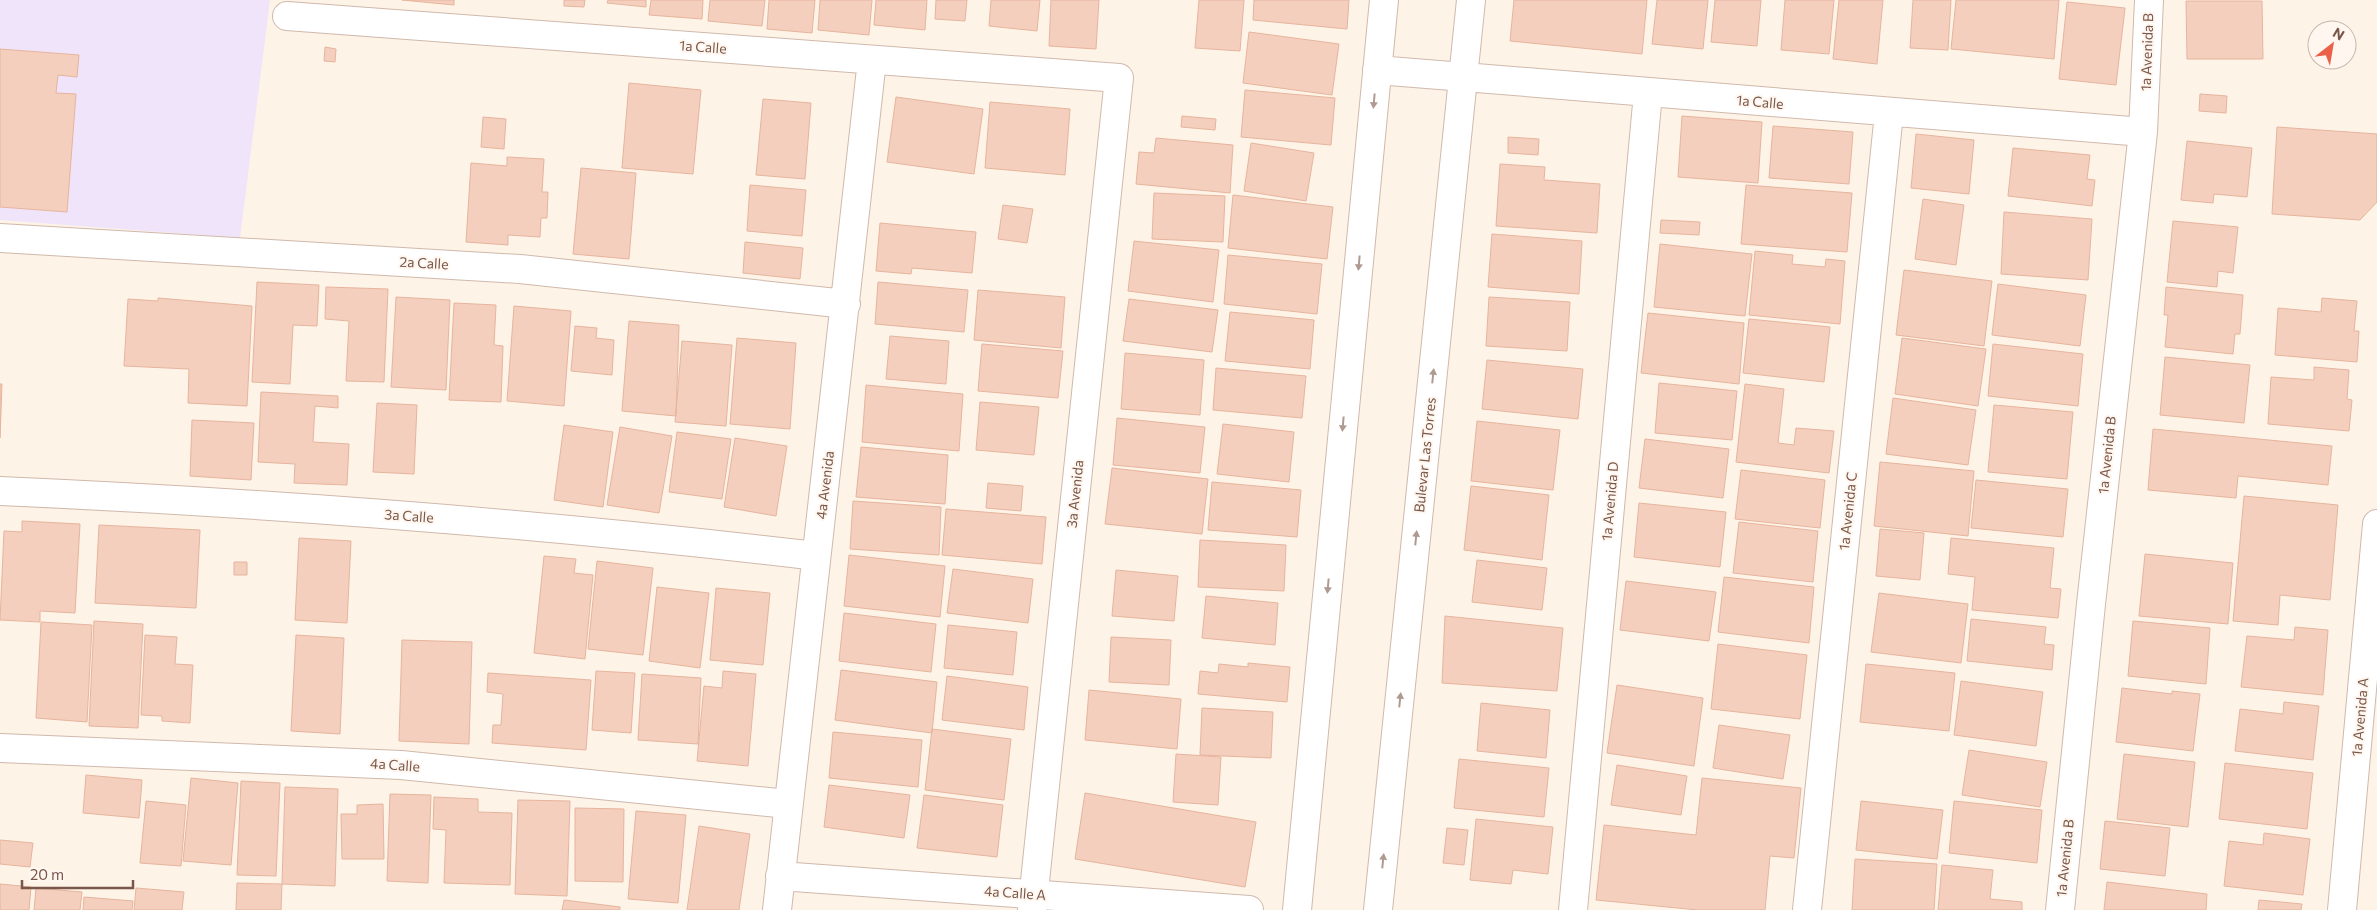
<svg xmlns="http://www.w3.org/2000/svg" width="2377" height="910" viewBox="0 0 2377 910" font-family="Commissioner,sans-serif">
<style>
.education{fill:#f0e4fa}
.building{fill:#f4cfbe;stroke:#e7b49d}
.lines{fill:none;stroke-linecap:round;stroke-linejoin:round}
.minor-casing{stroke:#d0b9ac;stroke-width:30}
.minor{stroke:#fff;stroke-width:28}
.oneway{fill:#af9a92}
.labels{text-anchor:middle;stroke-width:4;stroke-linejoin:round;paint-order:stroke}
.street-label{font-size:14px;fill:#79574a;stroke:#fff7ef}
</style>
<rect width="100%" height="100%" fill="#fdf3e7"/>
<!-- education -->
<path class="education" d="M0 0H270L240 238 0 220Z"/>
<!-- building -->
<path class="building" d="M402 0H454V5Z
M564 0H585L584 7 564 6Z
M608 0H646V7L607 3Z
M651 0H703L702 19 649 15Z
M710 0H765L762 26 708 21Z
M769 0H815L812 33 767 29Z
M820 0H872L869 35 818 30Z
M876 0H927L925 30 874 25Z
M936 0H967L965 21 935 19Z
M991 0H1040L1037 31 989 26Z
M1051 0H1099L1096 49 1049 46Z
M1199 0H1244L1240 51 1195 48Z
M1254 0H1349L1347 29 1253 20Z
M1514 0H1647L1642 54 1510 41Z
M1657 0H1708L1703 49 1652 44Z
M1715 0H1761L1757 46 1711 42Z
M1785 0H1834L1829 54 1781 50Z
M1839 0H1883L1877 64 1833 59Z
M1913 0H1951L1948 50 1910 48Z
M1956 0H2059L2054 59 1951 49Z
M2186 1H2262L2263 59H2187Z
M2067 2 2125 8 2116 85 2059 79Z
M1249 32 1339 44 1332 95 1243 83Z
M325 47 336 49 335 62 324 61Z
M0 49 79 55 77 77 58 75 56 93 76 94 67 212 0 207Z
M629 83 701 90 693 174 622 168Z
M1245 90 1335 98 1331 145 1241 137Z
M2200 94 2227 96 2226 113 2199 111Z
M896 97 983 109 974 174 887 162Z
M763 99 811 103 805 179 756 175Z
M990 102 1070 109 1065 175 985 168Z
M1182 116 1216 119 1215 130 1181 127Z
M1682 116 1762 122 1758 183 1678 177Z
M483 117 506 119 504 149 481 147Z
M1773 126 1853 132 1849 184 1769 178Z
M2277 127 2377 134V202L2360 220 2272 214Z
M1916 134 1974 140 1969 194 1911 188Z
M1508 137 1539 139 1538 155 1508 153Z
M1156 138 1233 145 1230 193 1136 184 1139 152 1154 153Z
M2187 141 2252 148 2247 197 2214 194 2213 203 2181 200Z
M1251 143 1314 153 1306 201 1244 191Z
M2013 148 2090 155 2087 179 2095 180 2092 206 2008 196Z
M507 157 544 159 542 192H548L547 218H541L540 237 508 235V245L466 242 471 163 507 166Z
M1500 164 1545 167 1544 180 1600 184 1597 233 1496 226Z
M581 168 636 173 629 259 573 254Z
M750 185 806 190 802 236 747 231Z
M1746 185 1852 193 1847 252 1741 244Z
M1154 193 1225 196 1223 242 1152 239Z
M1233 195 1333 207 1327 259 1228 248Z
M1923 199 1964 205 1956 265 1915 259Z
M1003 205 1033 209 1027 243 998 239Z
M2004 212 2092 219 2088 280 2001 274Z
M1661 220 1700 222 1699 235 1660 233Z
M2173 221 2238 227 2233 273 2218 271 2217 287 2167 282Z
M880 223 976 232 972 273 912 268 911 274 876 271Z
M1492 234 1582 241 1579 294 1488 287Z
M1134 241 1219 250 1213 302 1128 291Z
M745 242 803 248 800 279 743 273Z
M1660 244 1752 254 1745 316 1654 307Z
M1755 251 1793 255 1792 264 1825 267 1826 259 1845 261 1840 324 1749 315Z
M1228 255 1322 264 1317 314 1224 304Z
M1904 270 1992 281 1984 346 1896 335Z
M257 282 319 285 317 326 293 325 290 384 252 382Z
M878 282 968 290 964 332 875 324Z
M1998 284 2086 295 2080 346 1992 335Z
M326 287 388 289 384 382 346 381 349 321 325 319Z
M2166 287 2243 295 2240 334H2235L2233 354 2165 347 2168 315H2164Z
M978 290 1065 297 1061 348 974 340Z
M396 297 450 300 446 390 391 387Z
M1489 297 1570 302 1567 351 1486 346Z
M158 298 252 306 247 406 188 403 189 369 124 366 128 299 158 301Z
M2322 298 2357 301 2354 331H2359L2357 362 2275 355 2278 308 2321 312Z
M1129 299 1218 310 1212 352 1123 341Z
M454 303 496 305 494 345 503 346 501 402 449 400Z
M514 306 571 311 564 406 507 401Z
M1230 312 1314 320 1310 369 1225 361Z
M1648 313 1744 323 1739 384 1641 373Z
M1749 319 1830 327 1824 382 1743 373Z
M629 321 679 325 676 416 622 411Z
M575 326 597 328 596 338 614 340 612 375 571 371Z
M890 336 949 341 946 384 886 379Z
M737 338 796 343 790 429 730 424Z
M1902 338 1986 349 1978 406 1895 394Z
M682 341 732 345 726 426 675 422Z
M982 344 1063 351 1058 398 978 391Z
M1993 344 2083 354 2078 406 1988 396Z
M1125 353 1204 360 1200 415 1121 409Z
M2165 357 2250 365 2244 423 2160 415Z
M1487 360 1583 369 1578 419 1482 409Z
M2314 367 2349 370 2347 399 2352 400 2349 431 2268 424 2271 377 2314 380Z
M1216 368 1306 376 1302 418 1213 410Z
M1659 383 1737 391 1732 440 1655 433Z
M0 384H2L0 438Z
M1745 384 1784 389 1778 443 1794 445 1796 428 1834 431 1829 473 1736 462Z
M866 385 963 394 959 451 862 442Z
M261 392 338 396V408L315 406 313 442 349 444 347 485 294 483 295 464 258 462Z
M1893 398 1976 410 1968 465 1886 454Z
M980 402 1039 407 1034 455 976 450Z
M377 403 417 405 414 474 373 472Z
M1994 405 2073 412 2067 479 1988 472Z
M1117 418 1205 427 1200 473 1113 465Z
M192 420 254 423 251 480 190 476Z
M1477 421 1560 430 1553 490 1471 481Z
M1223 424 1294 432 1289 482 1217 474Z
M564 425 613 432 603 507 554 500Z
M620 427 672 436 659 513 607 505Z
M2153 429 2332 446 2328 485 2238 476 2236 498 2148 490Z
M677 432 731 439 722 499 669 492Z
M735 438 787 446 776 516 724 507Z
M1645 439 1729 449 1723 498 1639 488Z
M861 447 948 455 945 504 856 497Z
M1880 462 1974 471 1968 536 1874 526Z
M1112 468 1208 479 1202 534 1105 524Z
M1741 470 1825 480 1820 528 1735 519Z
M1976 480 2068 489 2063 537 1971 528Z
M1212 482 1301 490 1297 537 1208 530Z
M988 483 1023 486 1021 511 986 508Z
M1471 486 1549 495 1542 560 1464 550Z
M2244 496 2338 505 2330 600 2280 595 2278 625 2233 621Z
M853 501 941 507 939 555 850 549Z
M1639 503 1726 512 1720 567 1634 557Z
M946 509 1046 517 1042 564 942 555Z
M22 521 80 524 75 613 40 611V622L0 620 4 531 22 532Z
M1739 522 1818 531 1813 582 1733 573Z
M99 525 200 530 196 608 95 603Z
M1880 529 1924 533 1920 580 1876 576Z
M299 538 351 541 347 623 295 620Z
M1951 538 2054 548 2050 588 2061 589 2058 618 1972 610 1975 577 1948 574Z
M1200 540 1286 545 1284 591 1198 587Z
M2145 554 2233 563 2228 624 2139 616Z
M849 555 945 566 940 617 844 606Z
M544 556 576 559 574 573 593 575 585 659 534 653Z
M1477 560 1547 568 1542 610 1472 602Z
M597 561 653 568 643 655 588 649Z
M234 562H247V575H234Z
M953 569 1033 579 1028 623 947 613Z
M1116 570 1178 576 1174 621 1112 616Z
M1724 577 1814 587 1809 643 1718 632Z
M1626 581 1716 592 1709 641 1620 630Z
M657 587 709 593 700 668 649 661Z
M716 588 770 593 763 665 710 660Z
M1879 593 1968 604 1961 663 1871 652Z
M1206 596 1278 603 1275 645 1202 638Z
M844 613 936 624 931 672 839 661Z
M1445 616 1563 628 1557 691 1442 683Z
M1971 619 2046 627 2044 644 2054 645 2052 670 1967 661Z
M94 621 143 624 138 728 89 726Z
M2133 621 2210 628 2206 684 2128 676Z
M41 622 92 625 87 722 36 718Z
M948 625 1017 632 1013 675 944 668Z
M2295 627 2328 630 2323 695 2241 687 2247 636 2294 640Z
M145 635 177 637 175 664 193 665 190 723 162 721V716L141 715Z
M296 635 344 638 340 734 291 731Z
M1111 637 1171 640 1169 685 1109 682Z
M402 640 472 642 469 744 399 741Z
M1718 644 1807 655 1800 719 1711 709Z
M1248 663 1290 667 1287 702 1198 694 1200 671 1218 673 1219 664 1248 667Z
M1866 664 1955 673 1949 731 1860 722Z
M841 670 937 682 932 733 835 720Z
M596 671 635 673 631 733 592 730Z
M723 671 756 674 748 766 697 761 704 686 722 688Z
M488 673 591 680 586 750 492 743 493 725H501L503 694 487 692Z
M642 674 701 678 698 744 638 740Z
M947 676 1028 687 1024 730 942 720Z
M1961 681 2043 692 2036 746 1954 735Z
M1617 685 1703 698 1694 766 1607 753Z
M2122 688 2172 694V691L2200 694 2193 751 2116 742Z
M1089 690 1181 699 1177 749 1085 740Z
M2284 702 2319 706 2313 760 2235 751 2240 709 2283 714Z
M1481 703 1550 710 1546 758 1477 751Z
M1202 708 1273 712 1271 758 1200 755Z
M1719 725 1790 735 1783 779 1713 768Z
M932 729 1011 739 1004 800 925 790Z
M833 732 922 740 918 787 829 778Z
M1969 750 2047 762 2040 807 1962 795Z
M1176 754 1221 757 1218 805 1173 802Z
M2124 754 2195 762 2188 827 2117 819Z
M1459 759 1549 768 1544 817 1454 808Z
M2225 763 2313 773 2307 829 2219 819Z
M1617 765 1687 776 1681 815 1611 805Z
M86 775 142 780 139 818 83 813Z
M191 778 238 783 231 865 183 861Z
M1702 778 1801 788 1794 858 1770 856 1765 910H1698L1596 900 1604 825 1696 835Z
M241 781 280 783 276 876 237 875Z
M829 785 910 795 904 838 824 827Z
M285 787 338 789 335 886 282 884Z
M1085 793 1256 822 1245 887 1075 859Z
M390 794 431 795 428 883 387 881Z
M924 795 1003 805 997 857 917 848Z
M434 797 478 799V812L512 813 510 885 444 883 446 830 433 829Z
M518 800 570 801 567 896 515 894Z
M146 801 186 805 181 866 140 863Z
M1861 801 1943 810 1937 859 1856 850Z
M1954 801 2042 810 2037 863 1949 853Z
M383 804 384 859H342L341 814H357V805Z
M575 808 624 809 623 882 575 881Z
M636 811 686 815 678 903 628 899Z
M1476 819 1553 827 1548 874 1513 870 1511 884 1470 880Z
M2105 821 2170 828 2165 876 2100 869Z
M699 826 750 834 739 910H687Z
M1447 828 1468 830 1464 865 1443 863Z
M2264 833 2310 839 2303 895 2224 886 2229 841 2263 845Z
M0 840 33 843 30 867 0 864Z
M1855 859 1937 864 1934 910H1852Z
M1942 865 1993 870 1990 899 2022 902V910H1938Z
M2107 882 2207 894 2206 910H2104Z
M237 883 282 884 281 910H236Z
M0 884 31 887 29 910H0Z
M36 888 82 892 80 910H34Z
M136 888 184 892 182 910H134Z
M84 897 133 901 132 910H83Z
M564 900 620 907V910H562Z
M2259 900 2302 904 2301 910H2258Z"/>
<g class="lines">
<!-- minor casing -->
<g class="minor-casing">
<path id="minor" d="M287 16 1119 78 1032 910
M1377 70 2143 132
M0 238 520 269 846 304
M0 491C273 503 545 524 816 556
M0 748 401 765 788 804
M780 876 1249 910
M777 910 872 60
M1297 910 1384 0
M1378 910 1471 0
M1573 910 1648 93
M1807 910 1889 113
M2060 910 2091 604 2143 132 2149 0
M2342 910 2377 524"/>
</g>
<!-- minor -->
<use href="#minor" class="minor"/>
</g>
<!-- one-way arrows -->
<defs><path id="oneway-solid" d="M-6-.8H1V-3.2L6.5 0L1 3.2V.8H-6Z" transform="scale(1.25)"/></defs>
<g class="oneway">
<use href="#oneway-solid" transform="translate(1374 101) rotate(95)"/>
<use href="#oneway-solid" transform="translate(1359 263) rotate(95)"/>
<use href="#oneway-solid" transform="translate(1433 376) rotate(-84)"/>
<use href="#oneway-solid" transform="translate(1343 424) rotate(95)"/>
<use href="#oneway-solid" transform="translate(1416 538) rotate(-84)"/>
<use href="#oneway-solid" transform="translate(1328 586) rotate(95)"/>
<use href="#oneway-solid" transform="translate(1400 700) rotate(-84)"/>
<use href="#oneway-solid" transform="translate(1383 861) rotate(-84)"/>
</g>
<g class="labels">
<!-- street labels -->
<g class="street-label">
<text transform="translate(703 47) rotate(4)" y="5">1a Calle</text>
<text transform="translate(2147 52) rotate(-88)" y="5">1a Avenida B</text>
<text transform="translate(1760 102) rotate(5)" y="5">1a Calle</text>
<text transform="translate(424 263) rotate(3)" y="5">2a Calle</text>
<text transform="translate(1425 455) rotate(-84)" y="5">Bulevar Las Torres</text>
<text transform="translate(2107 455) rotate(-84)" y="5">1a Avenida B</text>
<text transform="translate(825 485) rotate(-83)" y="5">4a Avenida</text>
<text transform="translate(1075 494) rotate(-84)" y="5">3a Avenida</text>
<text transform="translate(1610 501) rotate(-85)" y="5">1a Avenida D</text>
<text transform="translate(1848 511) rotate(-84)" y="5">1a Avenida C</text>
<text transform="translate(409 516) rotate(4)" y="5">3a Calle</text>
<text transform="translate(2360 717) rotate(-85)" y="5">1a Avenida A</text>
<text transform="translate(395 765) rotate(4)" y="5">4a Calle</text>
<text transform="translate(2065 858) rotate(-84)" y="5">1a Avenida B</text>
<text transform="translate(1015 893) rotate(4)" y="5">4a Calle A</text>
</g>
</g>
<!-- north arrow -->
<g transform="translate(2332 45) rotate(31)"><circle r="24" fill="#fff7ef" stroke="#c9b7ad"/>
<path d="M0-4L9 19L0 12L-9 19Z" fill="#eb6049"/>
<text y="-8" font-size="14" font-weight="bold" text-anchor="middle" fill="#79574a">N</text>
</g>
<!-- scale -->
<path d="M22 880v8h111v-8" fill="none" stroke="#79574a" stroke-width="2.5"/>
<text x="30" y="880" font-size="15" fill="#79574a" stroke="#fff7ef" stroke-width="4" paint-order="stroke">20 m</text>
</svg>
